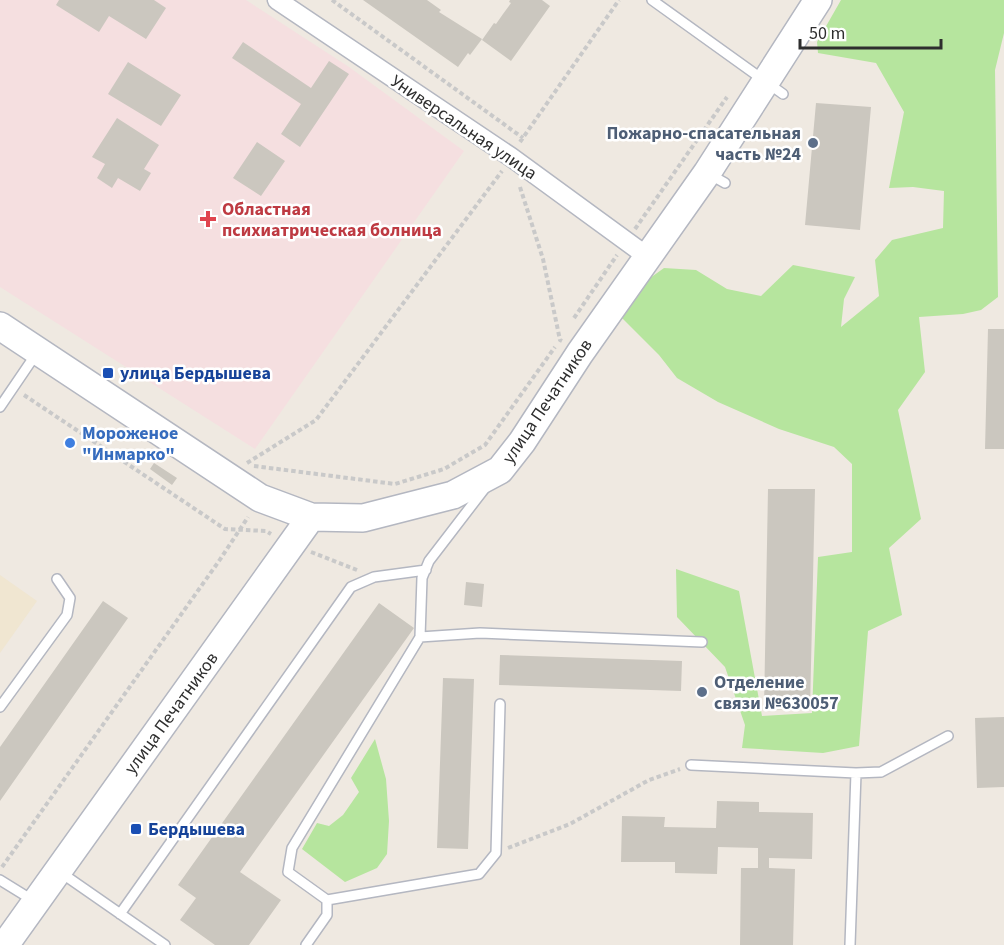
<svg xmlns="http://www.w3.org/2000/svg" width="1004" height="945" viewBox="0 0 1004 945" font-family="'Source Sans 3',sans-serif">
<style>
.education{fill:#f0e6d1}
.medical{fill:#f5dfe0}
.green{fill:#b6e59e}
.building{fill:#cbc7bf}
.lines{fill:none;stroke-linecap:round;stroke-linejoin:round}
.lane-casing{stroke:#b4b7c1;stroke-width:12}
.street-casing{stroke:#b4b7c1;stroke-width:21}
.secondary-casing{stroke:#b4b7c1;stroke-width:30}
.path{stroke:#c9c9c9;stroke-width:4;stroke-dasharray:4.5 3;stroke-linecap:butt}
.lane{stroke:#fff;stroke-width:9}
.street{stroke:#fff;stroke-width:18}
.secondary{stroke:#fff;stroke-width:27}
.service-dot{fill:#5c6f8a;stroke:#fff;stroke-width:2}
.health-dot{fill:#e0444e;stroke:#fff;stroke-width:2}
.transit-dot{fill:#1a4fb4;stroke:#fff;stroke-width:2}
.shop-dot{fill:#3f7fe0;stroke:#fff;stroke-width:2}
.labels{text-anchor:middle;stroke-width:5;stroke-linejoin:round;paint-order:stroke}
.street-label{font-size:18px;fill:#2e2e2e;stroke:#fff}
.service-label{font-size:18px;font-weight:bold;fill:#4e5e75;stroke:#fff;text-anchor:end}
.health-label{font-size:18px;font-weight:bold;fill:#be3a42;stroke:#fff;text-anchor:start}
.transit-label{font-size:18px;font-weight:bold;fill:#164399;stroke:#fff;text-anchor:start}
.shop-label{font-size:18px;font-weight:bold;fill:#366cbe;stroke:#fff;text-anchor:start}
</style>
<rect width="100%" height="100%" fill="#efe9e1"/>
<!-- education -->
<path class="education" d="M0 575 37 601 0 653Z"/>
<!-- medical -->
<path class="medical" d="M0 0H246L349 67 464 151 255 449 0 287Z"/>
<!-- green -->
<path class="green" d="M841 0H1004V33L995 70 998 297 981 310 963 314 919 317 925 372 898 410 921 519 889 548 902 615 868 631 859 746 823 753 742 748 745 725 725 667 677 617 676 569 739 591 762 716 812 713 818 557 852 552V464L834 447 779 429 718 402 677 378 659 355 620 316 632 291 664 268 696 270 727 289 761 296 793 265 855 277 844 299 841 327 879 296 875 260 892 240 943 228 944 191 913 187 889 188 904 112 876 63 818 53 817 42Z
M375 739 386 779 389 821 387 854 377 868 345 882 302 849 317 823 329 826 343 815 359 792 351 778Z"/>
<!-- building -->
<path class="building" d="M59 0H154L166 8 146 39 109 16 99 32 56 5Z
M363 0H427L441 10 439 12 482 39 470 55 468 53 458 67Z
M510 0H542L550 6 511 61 482 40 494 23 496 24 503 14 511 3 509 2Z
M243 42 311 88 329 61 349 74 300 147 281 134 301 104 232 58Z
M128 62 181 95 161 126 108 94Z
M816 103 871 107 860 230 805 225Z
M117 118 159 145 144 169 151 173 140 191 118 178 112 188 97 178 105 164 92 157Z
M257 142 285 161 261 196 233 178Z
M988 329H1004V449H985Z
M154 463 177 478 172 485 150 469Z
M768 489H815L810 710 764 709Z
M466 582 484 584 482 607 464 605Z
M103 601 128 618 0 801V747Z
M379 603 414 628 240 872 281 900 249 945H215L180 920 196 898 178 885Z
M500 655 682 661 681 691 499 685Z
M443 678 474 679 468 849 437 848Z
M1004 717V787L977 788 975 718Z
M717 801 759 802V812L813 813 812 859 769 858V868L795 869 793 945H740L741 868H758V848L718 847 717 874 675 873V862H621L622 816 665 817 664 827 716 828Z"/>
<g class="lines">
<!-- lane casing -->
<g class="lane-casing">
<path id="lane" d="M652 0 783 94
M709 174 725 183
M0 407 36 354
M420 637 480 633 702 642
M0 707 67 615 70 598 57 579
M691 765 856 773 850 945
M856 773 881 772 948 736
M60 872 165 945
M0 880 34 901
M327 900 479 874 496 853 500 704
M120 914 351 587 374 577 426 570
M306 945 327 915V900L288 872 292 848 420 637 422 578 429 561 485 488"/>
</g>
<!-- street casing -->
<g class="street-casing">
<path id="street" d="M277 0 511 157 648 257"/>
</g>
<!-- secondary casing -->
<g class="secondary-casing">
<path id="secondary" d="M0 326 260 498 311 517 363 518 453 495 500 470 522 442 580 353 707 173 818 0
M5 945 311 517"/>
</g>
<!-- path -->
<path class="path" d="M332 0 523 138
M520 142 619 0
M520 187 543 259 560 340 562 341
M635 229 727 97
M574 318 617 255
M24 395 225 529 266 531 271 534
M247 463 316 420 502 171
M254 466 395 484 444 469 485 445 555 347
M311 552 357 570
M508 848 570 824 649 780 680 769
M2 867 219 561 248 517"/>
<!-- lane -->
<use href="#lane" class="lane"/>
<!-- street -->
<use href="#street" class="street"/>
<!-- secondary -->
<use href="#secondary" class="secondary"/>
</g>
<!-- markers -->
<g class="service-dot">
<circle cx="813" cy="143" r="6"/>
<circle cx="702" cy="692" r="6"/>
</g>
<path class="health-dot" d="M205 210h6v6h6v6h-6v6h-6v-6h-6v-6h6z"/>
<g class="transit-dot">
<rect x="102" y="367" width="12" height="12" rx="3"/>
<rect x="130" y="823" width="12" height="12" rx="3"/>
</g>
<circle class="shop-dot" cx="70" cy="443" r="6"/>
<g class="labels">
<!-- street labels -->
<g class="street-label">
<text transform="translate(464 127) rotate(34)" y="6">Универсальная улица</text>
<text transform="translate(547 401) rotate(-56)" y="6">улица Печатников</text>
<text transform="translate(171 713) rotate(-54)" y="6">улица Печатников</text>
</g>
<!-- service labels -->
<g class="service-label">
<text x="801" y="139">Пожарно-спасательная<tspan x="801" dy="21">часть №24</tspan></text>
<text x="714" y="688" text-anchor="start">Отделение<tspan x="714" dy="21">связи №630057</tspan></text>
</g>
<!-- health labels -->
<g class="health-label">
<text x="222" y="215">Областная<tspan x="222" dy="21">психиатрическая болница</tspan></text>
</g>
<!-- transit labels -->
<g class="transit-label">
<text x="120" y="379">улица Бердышева</text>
<text x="148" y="835">Бердышева</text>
</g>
<!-- shop labels -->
<g class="shop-label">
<text x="82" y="439">Мороженое<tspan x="82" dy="21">"Инмарко"</tspan></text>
</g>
</g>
<!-- scale -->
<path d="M800 39v9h141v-9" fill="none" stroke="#2e2e2e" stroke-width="3"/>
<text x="809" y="39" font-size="18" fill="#2e2e2e" stroke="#ffffff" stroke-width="4.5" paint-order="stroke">50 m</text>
</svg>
